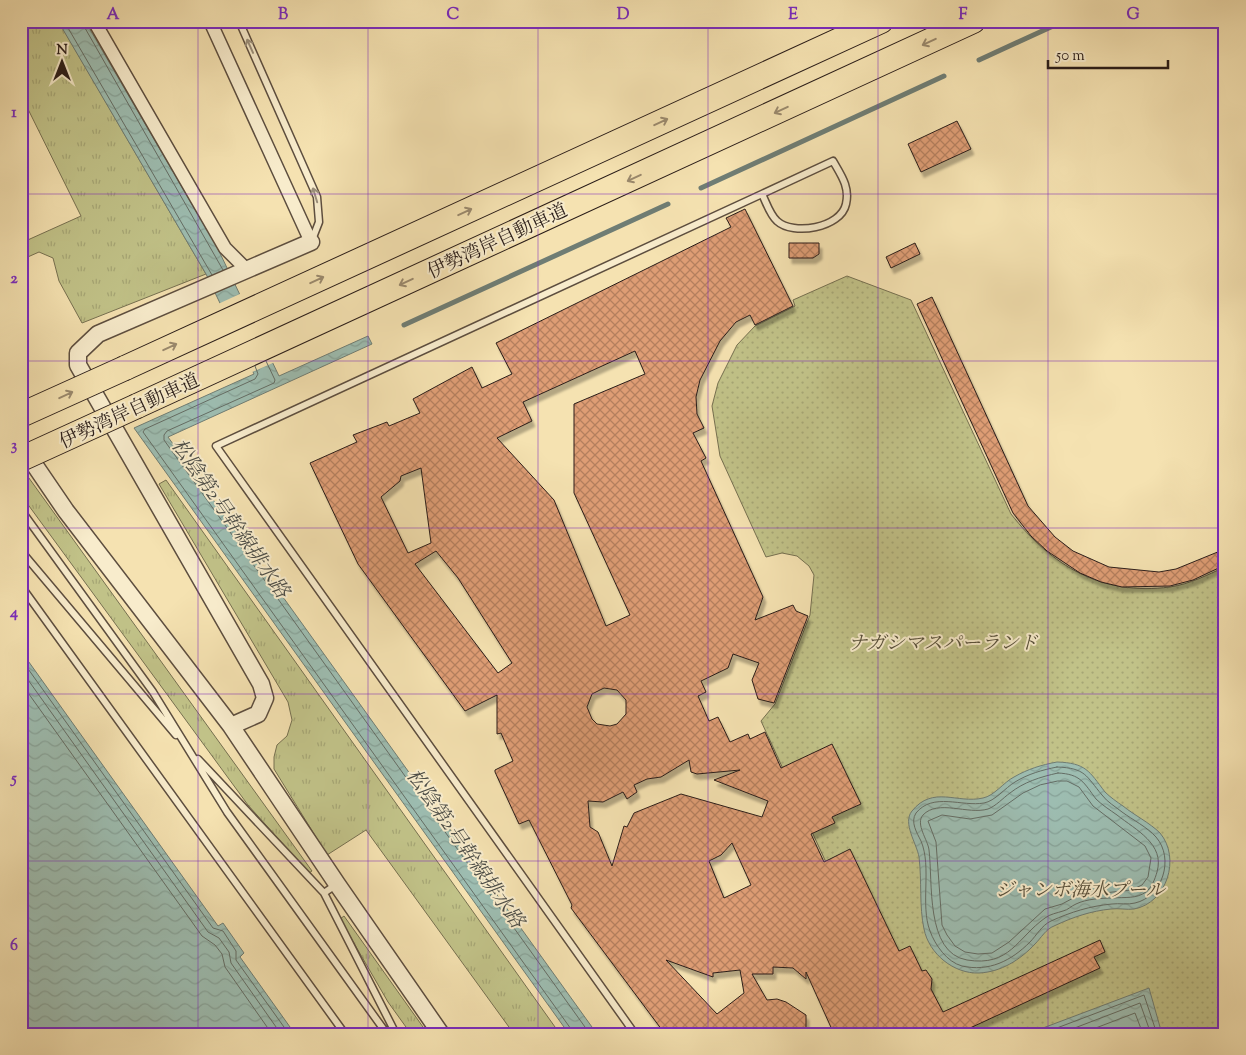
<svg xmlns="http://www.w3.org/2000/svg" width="1246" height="1055" viewBox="0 0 1246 1055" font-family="'Sorts Mill Goudy','Noto Serif JP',serif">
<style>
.grass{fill:url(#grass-tufts);stroke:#767050}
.park{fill:url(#park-dots);stroke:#767050}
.water{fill:url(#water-waves);stroke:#6f7d74}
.pier{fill:#f5e2b1}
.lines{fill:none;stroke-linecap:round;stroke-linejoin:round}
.shore{stroke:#646d65;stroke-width:1}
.stream{stroke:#6f7d74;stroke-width:5}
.building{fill:url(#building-cross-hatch);stroke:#2a1d19;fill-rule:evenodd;filter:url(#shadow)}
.service-casing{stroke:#5d4e3f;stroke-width:9}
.minor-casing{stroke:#5d4e3f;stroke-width:15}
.tertiary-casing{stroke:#5d4e3f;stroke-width:19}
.motorway-casing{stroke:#2a1d19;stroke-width:26}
.service{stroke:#f8eccc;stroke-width:6}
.minor{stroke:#f8eccc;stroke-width:12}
.tertiary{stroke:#f8eccc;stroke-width:16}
.motorway{stroke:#f5e2b1;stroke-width:24}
.motorway-bridge-casing{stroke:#2a1d19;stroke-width:26;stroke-linecap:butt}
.motorway-bridge{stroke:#f5e2b1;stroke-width:24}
.oneway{stroke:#9a896d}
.oneway2{stroke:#9b8f7b}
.grid{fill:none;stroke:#7b2cbf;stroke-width:1;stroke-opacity:0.55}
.labels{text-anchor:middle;stroke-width:4;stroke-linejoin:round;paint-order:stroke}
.street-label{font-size:19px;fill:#2a1d19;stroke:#f8eccc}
.park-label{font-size:19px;font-style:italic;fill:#574f3a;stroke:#f8eccc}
.water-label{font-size:20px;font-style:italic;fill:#4c4d47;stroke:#f8eccc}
.neatline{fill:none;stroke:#7b2cbf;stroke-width:2}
.grid-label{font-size:16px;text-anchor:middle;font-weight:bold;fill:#7b2cbf}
</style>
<defs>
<pattern id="grass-tufts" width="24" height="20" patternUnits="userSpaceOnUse" patternTransform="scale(1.25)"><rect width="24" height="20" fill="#c1c288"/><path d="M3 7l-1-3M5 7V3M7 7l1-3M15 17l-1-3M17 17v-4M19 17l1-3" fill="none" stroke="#a6a675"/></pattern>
<pattern id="park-dots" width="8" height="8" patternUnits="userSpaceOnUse" patternTransform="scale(1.25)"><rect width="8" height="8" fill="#c1c288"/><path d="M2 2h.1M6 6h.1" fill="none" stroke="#a6a675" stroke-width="1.8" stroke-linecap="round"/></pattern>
<pattern id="water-waves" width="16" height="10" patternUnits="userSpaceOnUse" patternTransform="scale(1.25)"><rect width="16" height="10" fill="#9dbdb1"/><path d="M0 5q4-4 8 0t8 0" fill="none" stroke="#87a298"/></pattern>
<pattern id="building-cross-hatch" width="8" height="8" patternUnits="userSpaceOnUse" patternTransform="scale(1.25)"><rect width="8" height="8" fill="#de9d74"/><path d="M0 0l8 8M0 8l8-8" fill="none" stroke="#b47f5e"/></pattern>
<filter id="shadow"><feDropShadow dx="3" dy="5.5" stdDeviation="1" flood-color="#0004"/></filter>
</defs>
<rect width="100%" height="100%" fill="#f5e2b1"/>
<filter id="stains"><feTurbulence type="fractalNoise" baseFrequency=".004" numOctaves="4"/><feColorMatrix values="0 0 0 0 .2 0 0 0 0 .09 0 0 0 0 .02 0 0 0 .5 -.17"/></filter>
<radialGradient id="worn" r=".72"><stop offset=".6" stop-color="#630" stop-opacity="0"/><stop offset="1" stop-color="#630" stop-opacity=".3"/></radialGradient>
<!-- grass -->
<path class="grass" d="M21 21H58L62 27 206 274 82 323 59 281 53 258 39 252 21 260V243L81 216 21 95Z
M21 467 312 871 309 873 248 805 21 495Z
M166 480 560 1034H514L366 830 327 855 274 769V757L277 745 287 736 292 720 288 702 159 484Z
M344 916 428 1034H411L388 1002 340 919Z"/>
<!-- park -->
<path class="park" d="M847 276 911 300 1011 514C1052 566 1101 596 1170 587 1190 584 1207 575 1225 567V1034H905L761 721 775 704 810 615 814 575 809 566 797 556 782 553 766 557 720 456 712 406 718 383 737 345 755 326 795 306 793 300Z"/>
<!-- water -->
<path class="water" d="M58 21H85L217 247 279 376 368 336 372 344 168 437 597 1034H569L134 428 254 374 206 274Z
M21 651 218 926 223 923 244 953 240 957 295 1034H21Z
M1057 762C1086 763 1089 771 1105 792 1110 797 1117 802 1123 806 1134 815 1150 823 1160 833 1181 858 1167 903 1134 909 1127 910 1119 908 1111 909 1091 911 1073 917 1054 926 1046 929 1041 938 1035 944 1020 960 1001 972 979 973 954 974 929 954 924 929 919 906 922 881 919 857 917 844 902 823 912 811 933 785 957 804 983 798 994 796 1004 782 1014 777 1028 769 1041 765 1057 762Z
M1149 988 1162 1034H1027Z"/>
<!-- pier -->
<path class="pier" d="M242 293 275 362 250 373 218 304Z"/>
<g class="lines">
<!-- shore -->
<path class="shore" d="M64 21 212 275
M81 21 223 270
M266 361 275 380 274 383 167 431 164 435V440L590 1034
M255 366 258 374 255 379 145 429 143 432 571 1029 572 1034
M21 659 213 928 223 931 236 951V960L289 1034
M21 670 208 932 219 938 229 952 231 963 281 1034
M21 683 202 936 215 945 222 954 225 967 272 1034
M1057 767C1086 768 1086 776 1102 795 1107 802 1116 807 1122 812 1133 820 1147 827 1156 837 1175 859 1162 897 1135 903 1128 905 1119 903 1112 904 1090 906 1071 912 1051 921 1042 925 1036 936 1030 942 1011 961 989 972 962 966 947 962 935 945 930 931 920 905 932 867 921 841 917 833 910 822 916 813 933 792 962 807 984 803 995 801 1005 788 1015 782 1028 774 1042 770 1057 767Z
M1058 773C1081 774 1084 783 1096 799 1102 805 1110 810 1117 815 1136 830 1165 844 1157 872 1155 879 1152 887 1146 892 1136 899 1125 897 1113 898 1102 898 1086 899 1076 904 1071 906 1068 910 1063 911 1057 913 1050 914 1045 918 1017 938 1010 967 967 960 925 953 933 881 929 850 928 840 915 824 923 815 938 799 968 815 988 809 996 806 1003 798 1010 793 1024 782 1040 777 1058 773Z
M1058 781H1067L1079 787 1093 806 1145 846 1151 858 1148 877 1142 885 1131 890 1077 896 1062 904 1045 909 1009 942 992 953 978 954 965 952 955 946 947 935 942 925 936 842 928 821 942 815 970 819 992 815 1023 793 1040 785Z
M1041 1034 1144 995 1157 1034
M1059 1034 1140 1003 1151 1034
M1080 1034 1135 1013 1143 1034"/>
<!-- stream -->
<path class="stream" d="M979 60 1064 21
M701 188 944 76
M404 325 668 204"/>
</g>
<!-- building -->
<path class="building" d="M957 121 971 149 921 172 908 144Z
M745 209 793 306 755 325 750 315 736 322 720 341 700 380 696 397 697 414 704 428 693 433 706 458 701 461 763 597 755 620 793 605 796 611 808 616 774 703 758 699 752 680 759 663 733 654 728 668 701 681 706 692 698 696 709 721 718 717 730 742 748 734 750 739 765 732 781 768 832 744 861 804 832 817 835 823 811 834 824 862 850 849 899 951 910 946 922 971 926 970 932 979 931 989 943 1012 1100 940 1105 952 1094 957 1100 968 957 1034H834L806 972V979L793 968 773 967V974H752L767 1000 777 999 786 1002 806 1015V1034H665L571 908 572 905 529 820 519 824 495 772V770L513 761 501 733 497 734V695L465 711 358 564 310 463 357 442 353 435 387 422 389 426 420 413 413 399 472 367 482 388 512 374 496 343 731 227 726 218ZM635 351 645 374 574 404V493L630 615 606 626 554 500 497 438 532 421 523 402ZM421 468 431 543 408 553 381 497 400 481 401 476ZM436 551 458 578 512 663 498 673 415 564ZM604 688 617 690 626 700V714L617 724 610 726 597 724 592 719 587 707 592 694ZM689 760 691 772 697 774 740 770 714 780 768 801 762 817 681 794 634 813 627 827 624 826 612 866 598 832 590 827 588 801 603 802 623 792 627 799 637 792 634 785 647 779 661 777ZM732 843 751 885 724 898 709 861 721 855ZM666 960 713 977V973L740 970 744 993 717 1014Z
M789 243H819V254L813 258H789Z
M915 243 920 254 891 268 886 257Z
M932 297 1028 506 1055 537 1073 551 1109 567 1159 572 1176 569 1225 549V565L1193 580 1170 586 1122 587 1101 582 1080 573 1047 551 1031 536 1013 513 917 304Z"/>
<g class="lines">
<!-- service casing -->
<g class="service-casing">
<path id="service" d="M239 21 317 197 319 222 312 240
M21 510 153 692 227 812 387 1034
M21 551 176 735
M21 586 345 1034
M198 759 324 893
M337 884 324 893 396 1034
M635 1034 216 446 762 194 833 161C841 175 850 187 846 204 841 228 793 236 777 221 770 215 766 202 762 194"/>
</g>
<!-- minor casing -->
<g class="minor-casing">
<path id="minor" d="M94 21 225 248 247 270
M210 21 311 242"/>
</g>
<!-- tertiary casing -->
<g class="tertiary-casing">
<path id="tertiary" d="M23 448 66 511 231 726 337 884 441 1034
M231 726 258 714 265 698 261 684 78 365V353L98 334 311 242"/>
</g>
<!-- motorway casing -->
<g class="motorway-casing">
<path id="motorway" d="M125 368 881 21
M137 406 973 21"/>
</g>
<!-- service -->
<use href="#service" class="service"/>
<!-- minor -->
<use href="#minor" class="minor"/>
<!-- tertiary -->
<use href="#tertiary" class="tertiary"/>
<!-- motorway -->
<use href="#motorway" class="motorway"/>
<!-- motorway-bridge casing -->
<g class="motorway-bridge-casing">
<path id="motorway-bridge" d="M21 415 125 368
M21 459 137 406"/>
</g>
<!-- motorway-bridge -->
<use href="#motorway-bridge" class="motorway-bridge"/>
</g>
<!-- one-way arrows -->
<defs><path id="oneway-shaft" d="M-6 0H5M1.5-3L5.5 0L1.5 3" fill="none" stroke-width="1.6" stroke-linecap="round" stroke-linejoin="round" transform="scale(1.25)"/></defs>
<g class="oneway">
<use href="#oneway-shaft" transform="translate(929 42) rotate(155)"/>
<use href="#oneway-shaft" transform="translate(781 110) rotate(155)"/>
<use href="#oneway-shaft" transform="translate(661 122) rotate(-25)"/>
<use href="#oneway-shaft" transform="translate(634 178) rotate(155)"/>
<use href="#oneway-shaft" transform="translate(465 212) rotate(-25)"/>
<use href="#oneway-shaft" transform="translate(317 280) rotate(-25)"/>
<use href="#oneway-shaft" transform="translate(406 282) rotate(155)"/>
<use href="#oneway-shaft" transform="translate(170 347) rotate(-25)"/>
<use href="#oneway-shaft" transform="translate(66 395) rotate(-25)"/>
</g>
<g class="oneway2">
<use href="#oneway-shaft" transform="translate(250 46) rotate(-114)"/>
<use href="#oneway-shaft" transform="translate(315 195) rotate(-107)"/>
</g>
<!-- grid -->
<path class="grid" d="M198 21V1034M368 21V1034M538 21V1034M708 21V1034M878 21V1034M1048 21V1034M21 194H1225M21 361H1225M21 528H1225M21 694H1225M21 861H1225"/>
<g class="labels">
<!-- street labels -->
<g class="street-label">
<text transform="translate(497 240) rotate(-25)" y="7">伊勢湾岸自動車道</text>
<text transform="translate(129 410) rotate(-25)" y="7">伊勢湾岸自動車道</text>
</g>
<!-- park labels -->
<g class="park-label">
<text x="943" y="649">ナガシマスパーランド</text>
<text x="1080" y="896">ジャンボ海水プール</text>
</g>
<!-- water labels -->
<g class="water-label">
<text transform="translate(231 518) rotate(55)" y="7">松陰第2号幹線排水路</text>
<text transform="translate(466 848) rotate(55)" y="7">松陰第2号幹線排水路</text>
</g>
</g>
<!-- margin -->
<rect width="1246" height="1055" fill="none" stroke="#f5e2b1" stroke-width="55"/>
<!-- north arrow -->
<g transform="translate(62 62)" stroke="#f8eccc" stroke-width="4" paint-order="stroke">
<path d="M0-4L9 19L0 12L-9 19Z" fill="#2a1d19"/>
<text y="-8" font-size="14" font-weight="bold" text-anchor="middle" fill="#2a1d19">N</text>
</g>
<!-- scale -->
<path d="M1048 60v8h120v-8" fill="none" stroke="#2a1d19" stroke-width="2.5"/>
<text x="1056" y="60" font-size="15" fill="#2a1d19" stroke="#f8eccc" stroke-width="4" paint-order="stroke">50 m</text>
<rect x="28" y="28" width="1190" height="1000" class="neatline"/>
<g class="grid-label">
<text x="113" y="19">A</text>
<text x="283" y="19">B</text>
<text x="453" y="19">C</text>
<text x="623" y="19">D</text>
<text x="793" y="19">E</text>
<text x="963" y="19">F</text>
<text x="1133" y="19">G</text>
<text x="14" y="117">1</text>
<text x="14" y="283">2</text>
<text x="14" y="450">3</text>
<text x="14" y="617">4</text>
<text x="14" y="783">5</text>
<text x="14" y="950">6</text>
</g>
<rect width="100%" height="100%" filter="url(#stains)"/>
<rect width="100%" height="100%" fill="url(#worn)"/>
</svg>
